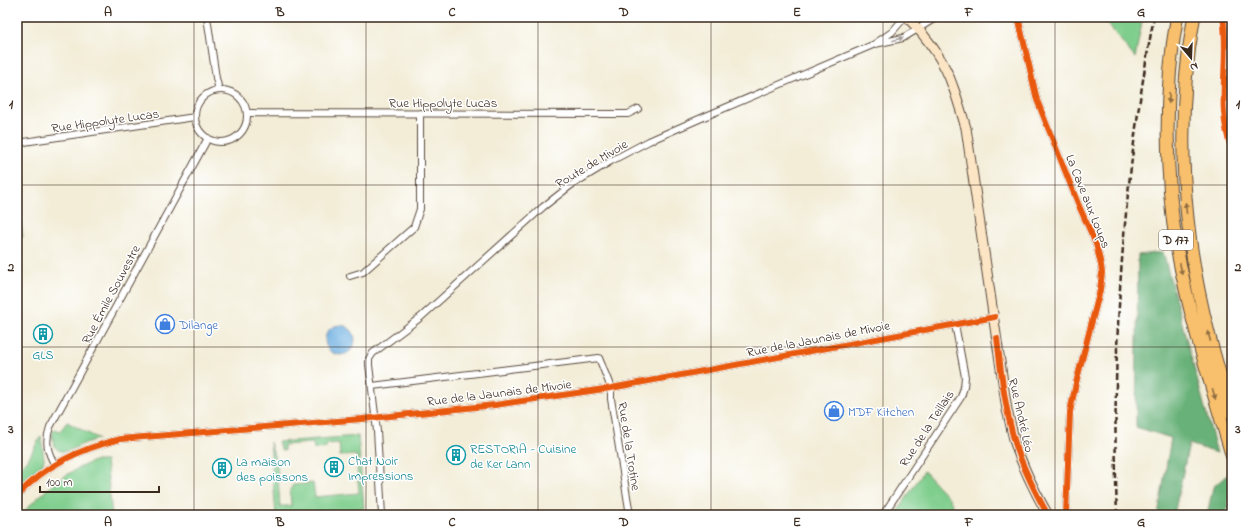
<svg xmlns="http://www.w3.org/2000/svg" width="1249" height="532" viewBox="0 0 1249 532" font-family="'Indie Flower',sans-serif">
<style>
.green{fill:#7fce8d;stroke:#5d7c56}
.forest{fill:#67b178;stroke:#516e4b}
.water{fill:#6baee0;stroke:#536c7f}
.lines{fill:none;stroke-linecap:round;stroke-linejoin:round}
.street-casing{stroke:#57473a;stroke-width:8}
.secondary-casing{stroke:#57473a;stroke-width:11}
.highway-casing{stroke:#57473a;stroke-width:14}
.street{stroke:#fff;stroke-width:6}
.secondary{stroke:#fce5c4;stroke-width:9}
.highway{stroke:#f8bf6c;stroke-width:12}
.rail{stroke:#3b2a1e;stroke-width:2.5;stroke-dasharray:6 3;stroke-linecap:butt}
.cycleway-casing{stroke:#fff;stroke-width:8}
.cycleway{stroke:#e8590c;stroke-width:6}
.oneway{fill:#a79f9a}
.oneway2{fill:#906d41}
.grid{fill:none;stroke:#3b2a1e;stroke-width:1;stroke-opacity:0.55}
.labels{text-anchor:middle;stroke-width:3;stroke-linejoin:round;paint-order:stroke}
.shield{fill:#fff;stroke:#766a62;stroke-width:1}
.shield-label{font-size:12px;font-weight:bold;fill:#3b2a1e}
.street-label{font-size:13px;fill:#3b2a1e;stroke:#fff}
.shop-label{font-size:13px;fill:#366cbe;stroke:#fff;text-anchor:start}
.culture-label{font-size:13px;fill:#0d838f;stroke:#fff;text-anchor:start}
.neatline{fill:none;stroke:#3b2a1e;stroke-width:1.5}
.grid-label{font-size:13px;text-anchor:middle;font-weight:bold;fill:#3b2a1e}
</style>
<rect width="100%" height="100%" fill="#fff"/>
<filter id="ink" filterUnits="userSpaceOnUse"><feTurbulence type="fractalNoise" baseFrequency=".025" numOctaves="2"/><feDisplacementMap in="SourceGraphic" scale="8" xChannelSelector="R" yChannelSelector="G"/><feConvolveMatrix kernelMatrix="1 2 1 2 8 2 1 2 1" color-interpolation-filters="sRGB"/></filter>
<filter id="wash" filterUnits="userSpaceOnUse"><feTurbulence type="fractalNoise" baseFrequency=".012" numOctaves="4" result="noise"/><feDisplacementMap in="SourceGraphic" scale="16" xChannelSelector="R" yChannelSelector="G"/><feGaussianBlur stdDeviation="0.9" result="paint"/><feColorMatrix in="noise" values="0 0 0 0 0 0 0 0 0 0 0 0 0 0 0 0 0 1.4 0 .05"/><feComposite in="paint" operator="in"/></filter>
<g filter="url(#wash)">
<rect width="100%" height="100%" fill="#f3edd8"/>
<!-- green -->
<path class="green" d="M1102 17H1143L1135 58Z
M17 196 23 237 17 238Z
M67 422 99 439C93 440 88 442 83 444 73 448 63 457 54 446L52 434 55 429 60 431Z
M41 436 44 459 43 463 17 491C17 480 16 468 27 461Z
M358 436 364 508 276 515 270 442 277 466 280 506H291L290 490 293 485 313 483 315 497 359 493 356 455 340 456 339 443 326 444V448L314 449 313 443 284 445V451L281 450 278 442Z
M94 461H106L112 515H21C43 491 64 473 94 461Z
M924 471 949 498 957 515H895Z"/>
<!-- forest -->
<path class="forest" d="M1163 252 1217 453 1189 444 1174 515H1158L1171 438 1136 427 1138 255Z
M1227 475 1231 488 1226 515H1207L1213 487Z"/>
<!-- water -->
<path class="water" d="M325 340a15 15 0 1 1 30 0a15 15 0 1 1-30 0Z"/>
</g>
<g filter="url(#ink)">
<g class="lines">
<!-- street casing -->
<g class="street-casing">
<path id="street" d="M207 17 216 78 219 90
M1018 17 1037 100 1079 206 1096 244 1101 265 1102 273 1100 290 1076 383 1070 412 1066 515
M876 43 892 32 905 17
M195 116a26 26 0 1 1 52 0a26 26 0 1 1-52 0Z
M247 113 628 114 638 109
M17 143 195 117
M350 276 363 272 414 227 420 209V113
M372 386 599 358 611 388V399L630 515
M55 465C47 452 45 441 50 427L208 138
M17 496C45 465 80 449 120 439L362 419 495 405 611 388 995 317
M382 515 377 431 369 365V359L373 353 421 317 543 207 570 186 611 161 649 141 706 116 875 44 903 38 937 17
M883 515 961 397 964 387 965 377 955 324"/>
</g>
<!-- secondary casing -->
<g class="secondary-casing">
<path id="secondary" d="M907 17C927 37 944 60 953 87 958 100 962 115 966 128L1007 410C1010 421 1012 432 1015 443 1023 468 1035 492 1048 515"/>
</g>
<!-- highway casing -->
<g class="highway-casing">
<path id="highway" d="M1177 17C1164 89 1165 177 1177 249 1190 319 1212 388 1232 456
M1194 17C1175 122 1182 232 1209 335 1216 362 1224 388 1232 414"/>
</g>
<!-- street -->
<use href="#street" class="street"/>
<!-- secondary -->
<use href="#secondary" class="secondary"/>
<!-- highway -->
<use href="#highway" class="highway"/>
<!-- rail -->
<path class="rail" d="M1117 515C1111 349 1123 180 1154 17"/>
<!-- cycleway casing -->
<g class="cycleway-casing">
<path id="cycleway" d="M1018 17 1037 100 1079 206 1096 244 1101 265 1102 273 1100 290 1076 383 1070 412 1066 515
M1223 17C1230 62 1215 107 1232 150
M997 338C1001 373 1005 409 1015 443 1023 468 1035 492 1048 515
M17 496C45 465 80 449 120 439L362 419 495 405 611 388 995 317"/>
</g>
<!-- cycleway -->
<use href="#cycleway" class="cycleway"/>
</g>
<!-- one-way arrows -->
<defs><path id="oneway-solid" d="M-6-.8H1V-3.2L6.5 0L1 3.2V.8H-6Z"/></defs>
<use class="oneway" href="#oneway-solid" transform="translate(898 39) rotate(-17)"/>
<g class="oneway2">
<use href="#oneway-solid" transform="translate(1169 98) rotate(92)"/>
<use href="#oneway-solid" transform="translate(1186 208) rotate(-95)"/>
<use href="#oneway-solid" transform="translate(1181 269) rotate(79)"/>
<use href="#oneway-solid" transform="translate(1209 336) rotate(-105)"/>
<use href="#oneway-solid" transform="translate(1214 394) rotate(74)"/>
</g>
</g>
<!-- grid -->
<path class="grid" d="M194 17V515M366 17V515M538 17V515M711 17V515M883 17V515M1055 17V515M17 185H1232M17 347H1232"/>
<!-- icons -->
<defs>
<g id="shop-ring" transform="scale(1)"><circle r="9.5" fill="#fff" stroke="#3f7fe0" stroke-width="1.5"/><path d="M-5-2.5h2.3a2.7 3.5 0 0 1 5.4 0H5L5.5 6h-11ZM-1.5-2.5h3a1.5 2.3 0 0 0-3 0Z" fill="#3f7fe0"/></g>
<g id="building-ring" transform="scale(1)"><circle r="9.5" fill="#fff" stroke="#0f9aa8" stroke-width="1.5"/><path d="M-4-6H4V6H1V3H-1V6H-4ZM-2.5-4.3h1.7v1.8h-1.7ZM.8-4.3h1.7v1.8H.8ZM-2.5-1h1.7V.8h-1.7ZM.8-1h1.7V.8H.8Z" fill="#0f9aa8"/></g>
</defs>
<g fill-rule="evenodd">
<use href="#shop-ring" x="165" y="324"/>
<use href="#building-ring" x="43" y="334"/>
<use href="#shop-ring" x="834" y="411"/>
<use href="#building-ring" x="456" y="455"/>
<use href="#building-ring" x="334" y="467"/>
<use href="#building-ring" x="222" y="468"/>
</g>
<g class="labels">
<!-- shield labels -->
<rect class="shield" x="1159" y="230" width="34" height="20" rx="3"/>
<g class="shield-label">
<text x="1176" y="244">D 177</text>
</g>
<!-- street labels -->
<g class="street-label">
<text x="443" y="107">Rue Hippolyte Lucas</text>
<text transform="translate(105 120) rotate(-8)" y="5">Rue Hippolyte Lucas</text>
<text transform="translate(591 163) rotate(-31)" y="5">Route de Mivoie</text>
<text transform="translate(1089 201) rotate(68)" y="5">La Cave aux Loups</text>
<text transform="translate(110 294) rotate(-62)" y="5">Rue Émile Souvestre</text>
<text transform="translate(818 338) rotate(-11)" y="5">Rue de la Jaunais de Mivoie</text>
<text transform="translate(499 392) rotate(-7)" y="5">Rue de la Jaunais de Mivoie</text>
<text transform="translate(1022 415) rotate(77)" y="5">Rue André Léo</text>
<text transform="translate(926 428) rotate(-57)" y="5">Rue de la Teillais</text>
<text transform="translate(630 446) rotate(81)" y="5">Rue de la Trotine</text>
</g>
<!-- shop labels -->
<g class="shop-label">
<text x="179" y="329">Dilange</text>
<text x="848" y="416">MDF Kitchen</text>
</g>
<!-- culture labels -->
<g class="culture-label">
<text x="43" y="359" text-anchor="middle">GLS</text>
<text x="470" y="453">RESTORIA - Cuisine<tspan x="470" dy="15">de Ker Lann</tspan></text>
<text x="348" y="465">Chat Noir<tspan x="348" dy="15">Impressions</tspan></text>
<text x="236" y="466">La maison<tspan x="236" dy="15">des poissons</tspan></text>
</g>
</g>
<!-- margin -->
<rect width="1249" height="532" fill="none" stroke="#fff" stroke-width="44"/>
<!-- north arrow -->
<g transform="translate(1191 58) rotate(161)" stroke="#ffffff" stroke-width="3" paint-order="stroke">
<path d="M0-3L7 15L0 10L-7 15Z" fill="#3b2a1e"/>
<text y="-6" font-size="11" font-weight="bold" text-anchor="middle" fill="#3b2a1e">N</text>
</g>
<!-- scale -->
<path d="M40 486v6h119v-6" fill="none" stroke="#3b2a1e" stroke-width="2"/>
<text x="46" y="486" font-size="12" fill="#3b2a1e" stroke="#ffffff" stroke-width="3" paint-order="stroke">100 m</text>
<rect x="22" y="22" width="1205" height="488" class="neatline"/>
<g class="grid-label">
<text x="108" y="16">A</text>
<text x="280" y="16">B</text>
<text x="452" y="16">C</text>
<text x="624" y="16">D</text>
<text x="797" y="16">E</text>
<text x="969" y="16">F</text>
<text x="1141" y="16">G</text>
<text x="11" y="108">1</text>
<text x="1238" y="108">1</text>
<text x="11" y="271">2</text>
<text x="1238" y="271">2</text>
<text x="11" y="433">3</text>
<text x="1238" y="433">3</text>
<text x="108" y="526">A</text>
<text x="280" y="526">B</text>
<text x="452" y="526">C</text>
<text x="624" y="526">D</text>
<text x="797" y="526">E</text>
<text x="969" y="526">F</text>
<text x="1141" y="526">G</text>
</g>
</svg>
